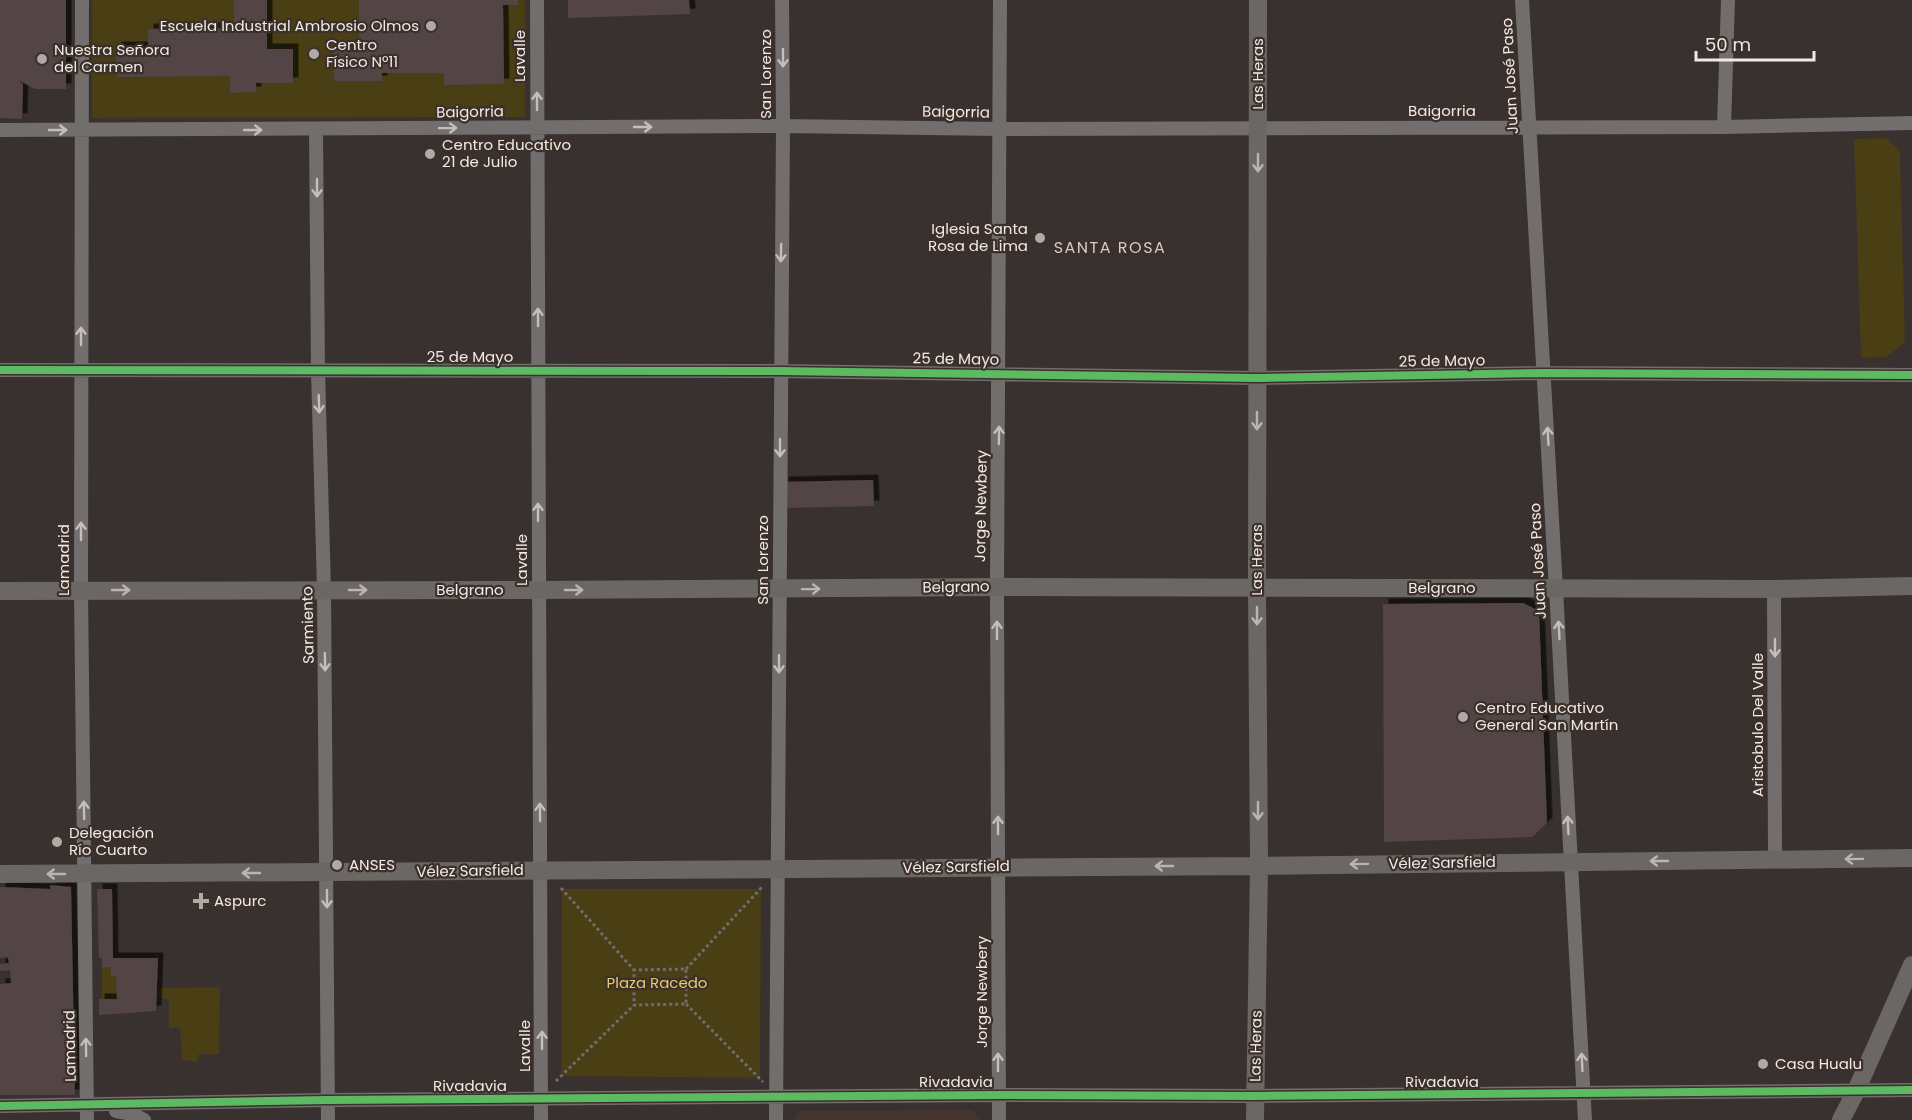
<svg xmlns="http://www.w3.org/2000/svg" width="1912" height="1120" viewBox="0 0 1912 1120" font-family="Poppins,sans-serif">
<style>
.built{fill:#46342e}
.green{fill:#493e14}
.building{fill:#534545;filter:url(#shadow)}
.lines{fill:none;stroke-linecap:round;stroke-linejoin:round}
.path{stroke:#716d6c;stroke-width:3;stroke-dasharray:3 3;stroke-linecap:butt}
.minor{stroke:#716e6d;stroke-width:14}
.secondary{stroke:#6b6765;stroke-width:18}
.cycleway-casing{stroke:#3c302b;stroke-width:11}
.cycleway{stroke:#5cba63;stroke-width:8}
.oneway{stroke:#c4bebc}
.oneway2{stroke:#bbb5b2}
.poi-dot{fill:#b0a9a6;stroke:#3c302b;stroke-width:2}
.labels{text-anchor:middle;stroke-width:4.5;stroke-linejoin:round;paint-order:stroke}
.poi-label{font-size:15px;fill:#f1e9e6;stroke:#3c302b;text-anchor:start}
.street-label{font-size:15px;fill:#f1e9e6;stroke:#3c302b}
.park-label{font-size:15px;fill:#e4cc6d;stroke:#3c302b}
.neighbourhood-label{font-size:16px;letter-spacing:1.5px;fill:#dac9c4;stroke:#3c302b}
</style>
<defs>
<filter id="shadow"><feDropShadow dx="5.5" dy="-5.5" stdDeviation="0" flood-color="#0009"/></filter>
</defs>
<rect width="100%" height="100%" fill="#38312f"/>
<!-- built -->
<path class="built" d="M972 1110 980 1120H794L800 1111Z"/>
<!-- green -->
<path class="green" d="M92 0H525V117L92 118Z
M1886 138 1900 151 1905 342 1886 357 1861 358 1854 139Z
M562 889H761L760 1078 561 1076Z
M102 967H111V976H116L117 999 102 1000Z
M220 987 219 1054H199L197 1062 182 1060 180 1027 169 1028V999L157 998V988Z"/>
<!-- building -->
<path class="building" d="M0 0H66V89H35L18 80 23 84 22 119 0 118Z
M234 0H267V49H293V83H256V92L230 93V76L117 77 116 47H148V29L234 28Z
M359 0H518V5H503L504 84 444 85V73H382V81H334V47H359Z
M568 0H689L690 14 568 18Z
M873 480 874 506 784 508 783 482Z
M1523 603 1539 611 1547 823 1532 837 1384 842 1383 604Z
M50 885 71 887 75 1095H0V984L11 983 10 970 0 971V964L9 963 8 957 0 958V887L50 889Z
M97 889H112L113 958H158L156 1011 99 1015V999H117L116 976H111V967H102V958H99Z"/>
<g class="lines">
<!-- path -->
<path class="path" d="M561 888 634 970V1005L686 1004V969L634 970
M686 969 762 887
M686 1004 763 1082
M556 1081 634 1005"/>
<!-- minor -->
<path class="minor" d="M82 0 81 590 87 1120
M537 0 541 1120
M1522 0 1556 589 1585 1120
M1724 127 1728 0
M0 130 783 126 999 129 1724 127 1912 123
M316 130 318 371 324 590 328 1120
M0 370 780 371 1257 378 1544 373 1912 375
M1774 589 1775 860
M0 1106 327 1100 998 1095 1255 1096 1912 1090
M116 1111 132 1114 144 1120
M776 1120 783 126 782 0
M999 1120 997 587 1000 0"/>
<!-- secondary -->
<path class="secondary" d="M0 591 538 590 997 587 1774 589 1912 586
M0 874 1259 866 1912 858
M1255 1120 1259 866 1257 587 1258 0
M1841 1120 1856 1091 1912 965"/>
<!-- cycleway casing -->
<g class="cycleway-casing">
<path id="cycleway" d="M0 370 780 371 1257 378 1544 373 1912 375
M0 1106 327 1100 998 1095 1255 1096 1912 1090"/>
</g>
<!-- cycleway -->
<use href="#cycleway" class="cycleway"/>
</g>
<!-- one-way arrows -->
<defs><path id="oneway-shaft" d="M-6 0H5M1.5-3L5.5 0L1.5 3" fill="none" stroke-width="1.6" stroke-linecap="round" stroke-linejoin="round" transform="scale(1.5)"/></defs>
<g class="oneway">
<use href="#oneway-shaft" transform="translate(783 58) rotate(90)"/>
<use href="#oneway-shaft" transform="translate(537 101) rotate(-90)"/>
<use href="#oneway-shaft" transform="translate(643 127)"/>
<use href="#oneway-shaft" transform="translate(448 128) rotate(-1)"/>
<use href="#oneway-shaft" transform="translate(58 130)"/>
<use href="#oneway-shaft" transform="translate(253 130)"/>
<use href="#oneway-shaft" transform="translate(317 188) rotate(90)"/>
<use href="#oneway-shaft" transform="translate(781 253) rotate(91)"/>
<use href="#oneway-shaft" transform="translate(538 317) rotate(-90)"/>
<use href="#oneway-shaft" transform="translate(81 336) rotate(-90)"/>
<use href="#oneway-shaft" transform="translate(319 404) rotate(88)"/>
<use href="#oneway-shaft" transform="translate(999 435) rotate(-89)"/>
<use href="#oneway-shaft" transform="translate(1548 436) rotate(-93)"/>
<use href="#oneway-shaft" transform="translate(780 448) rotate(90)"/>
<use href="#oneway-shaft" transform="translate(538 512) rotate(-90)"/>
<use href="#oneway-shaft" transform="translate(81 531) rotate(-90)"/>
<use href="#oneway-shaft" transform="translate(997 630) rotate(-90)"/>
<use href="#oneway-shaft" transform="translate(1559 630) rotate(-93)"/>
<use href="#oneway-shaft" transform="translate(1775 648) rotate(90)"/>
<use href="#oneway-shaft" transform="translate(325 662) rotate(89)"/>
<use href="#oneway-shaft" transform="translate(779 664) rotate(90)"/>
<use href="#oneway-shaft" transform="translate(84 810) rotate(-91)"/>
<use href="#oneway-shaft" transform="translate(540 812) rotate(-91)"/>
<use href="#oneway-shaft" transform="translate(998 825) rotate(-90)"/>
<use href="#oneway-shaft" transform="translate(1568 825) rotate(-93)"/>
<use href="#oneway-shaft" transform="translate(327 899) rotate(90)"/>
<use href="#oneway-shaft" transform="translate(542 1040) rotate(-90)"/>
<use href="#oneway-shaft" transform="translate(86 1047) rotate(-91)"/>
<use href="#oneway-shaft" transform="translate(998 1062) rotate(-90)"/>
<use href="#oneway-shaft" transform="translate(1582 1062) rotate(-93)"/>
</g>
<g class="oneway2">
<use href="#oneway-shaft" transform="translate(1258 163) rotate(90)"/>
<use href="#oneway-shaft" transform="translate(1257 421) rotate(90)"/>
<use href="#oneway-shaft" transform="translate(811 589) rotate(-1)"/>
<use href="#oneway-shaft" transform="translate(121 590)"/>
<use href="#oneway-shaft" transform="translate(358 590)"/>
<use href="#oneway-shaft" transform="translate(574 590)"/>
<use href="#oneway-shaft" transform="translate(1257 616) rotate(90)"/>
<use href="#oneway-shaft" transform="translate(1258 811) rotate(90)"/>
<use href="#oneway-shaft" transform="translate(1854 859) rotate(179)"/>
<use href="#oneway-shaft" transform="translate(1659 861) rotate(180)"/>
<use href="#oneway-shaft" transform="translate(1359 864) rotate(179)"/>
<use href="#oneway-shaft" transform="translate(1164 866) rotate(180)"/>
<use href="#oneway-shaft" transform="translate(251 873) rotate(180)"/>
<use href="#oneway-shaft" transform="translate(56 874) rotate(-180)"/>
</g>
<!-- markers -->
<g class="poi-dot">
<circle cx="431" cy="26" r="6"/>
<circle cx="314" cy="54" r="6"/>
<circle cx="42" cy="59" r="6"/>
<circle cx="430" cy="154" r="6"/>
<circle cx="1040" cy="238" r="6"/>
<circle cx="1463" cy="717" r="6"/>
<circle cx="57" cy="842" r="6"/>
<circle cx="337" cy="865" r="6"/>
<path d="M198 892h6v6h6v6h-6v6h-6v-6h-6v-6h6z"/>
<circle cx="1763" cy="1064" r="6"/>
</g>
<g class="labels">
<!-- poi labels -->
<g class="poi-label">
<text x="419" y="31" text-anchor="end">Escuela Industrial Ambrosio Olmos</text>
<text x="326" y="50">Centro<tspan x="326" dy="17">Físico Nº11</tspan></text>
<text x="54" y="55">Nuestra Señora<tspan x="54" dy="17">del Carmen</tspan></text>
<text x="442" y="150">Centro Educativo<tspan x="442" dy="17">21 de Julio</tspan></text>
<text x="1028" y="234" text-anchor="end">Iglesia Santa<tspan x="1028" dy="17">Rosa de Lima</tspan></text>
<text x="1475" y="713">Centro Educativo<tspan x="1475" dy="17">General San Martín</tspan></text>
<text x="69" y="838">Delegación<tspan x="69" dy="17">Río Cuarto</tspan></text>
<text x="349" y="870">ANSES</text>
<text x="214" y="906">Aspurc</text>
<text x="1775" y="1069">Casa Hualu</text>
</g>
<!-- street labels -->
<g class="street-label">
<text transform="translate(520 56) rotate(-90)" y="5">Lavalle</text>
<text transform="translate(766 74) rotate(-90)" y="5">San Lorenzo</text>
<text transform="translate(1258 74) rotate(-90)" y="5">Las Heras</text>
<text transform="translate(1510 76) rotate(-93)" y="5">Juan José Paso</text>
<text x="1442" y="116">Baigorria</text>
<text transform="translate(470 112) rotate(-1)" y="5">Baigorria</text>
<text transform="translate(956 112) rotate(1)" y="5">Baigorria</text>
<text x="470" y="362">25 de Mayo</text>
<text transform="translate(956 359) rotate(1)" y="5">25 de Mayo</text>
<text transform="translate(1442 361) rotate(-1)" y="5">25 de Mayo</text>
<text transform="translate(981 506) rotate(-89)" y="5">Jorge Newbery</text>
<text transform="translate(64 560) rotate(-90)" y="5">Lamadrid</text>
<text transform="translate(522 560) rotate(-90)" y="5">Lavalle</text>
<text transform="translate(763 560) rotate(-90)" y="5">San Lorenzo</text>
<text transform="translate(1257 560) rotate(-90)" y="5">Las Heras</text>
<text transform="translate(1538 561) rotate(-93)" y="5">Juan José Paso</text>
<text transform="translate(956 587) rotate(-1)" y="5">Belgrano</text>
<text x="1442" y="593">Belgrano</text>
<text x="470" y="595">Belgrano</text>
<text transform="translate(308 625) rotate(-91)" y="5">Sarmiento</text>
<text transform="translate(1758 725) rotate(-90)" y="5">Aristobulo Del Valle</text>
<text transform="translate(1442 863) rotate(-1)" y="5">Vélez Sarsfield</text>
<text transform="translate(956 867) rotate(-1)" y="5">Vélez Sarsfield</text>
<text transform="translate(470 871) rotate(-1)" y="5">Vélez Sarsfield</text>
<text transform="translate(982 992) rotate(-90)" y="5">Jorge Newbery</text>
<text transform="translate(70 1046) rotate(-91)" y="5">Lamadrid</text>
<text transform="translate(525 1046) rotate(-90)" y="5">Lavalle</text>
<text transform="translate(1256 1046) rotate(-89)" y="5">Las Heras</text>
<text x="956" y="1087">Rivadavia</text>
<text x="1442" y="1087">Rivadavia</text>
<text x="470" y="1091">Rivadavia</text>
</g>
<!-- park labels -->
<g class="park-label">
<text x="657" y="988">Plaza Racedo</text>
</g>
<!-- neighbourhood labels -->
<g class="neighbourhood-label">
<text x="1110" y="253">SANTA ROSA</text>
</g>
</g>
<!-- scale -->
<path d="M1696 51v9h118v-9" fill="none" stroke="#f1e9e6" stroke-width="3"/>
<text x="1705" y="51" font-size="18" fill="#f1e9e6" stroke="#3c302b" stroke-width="4.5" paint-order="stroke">50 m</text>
</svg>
